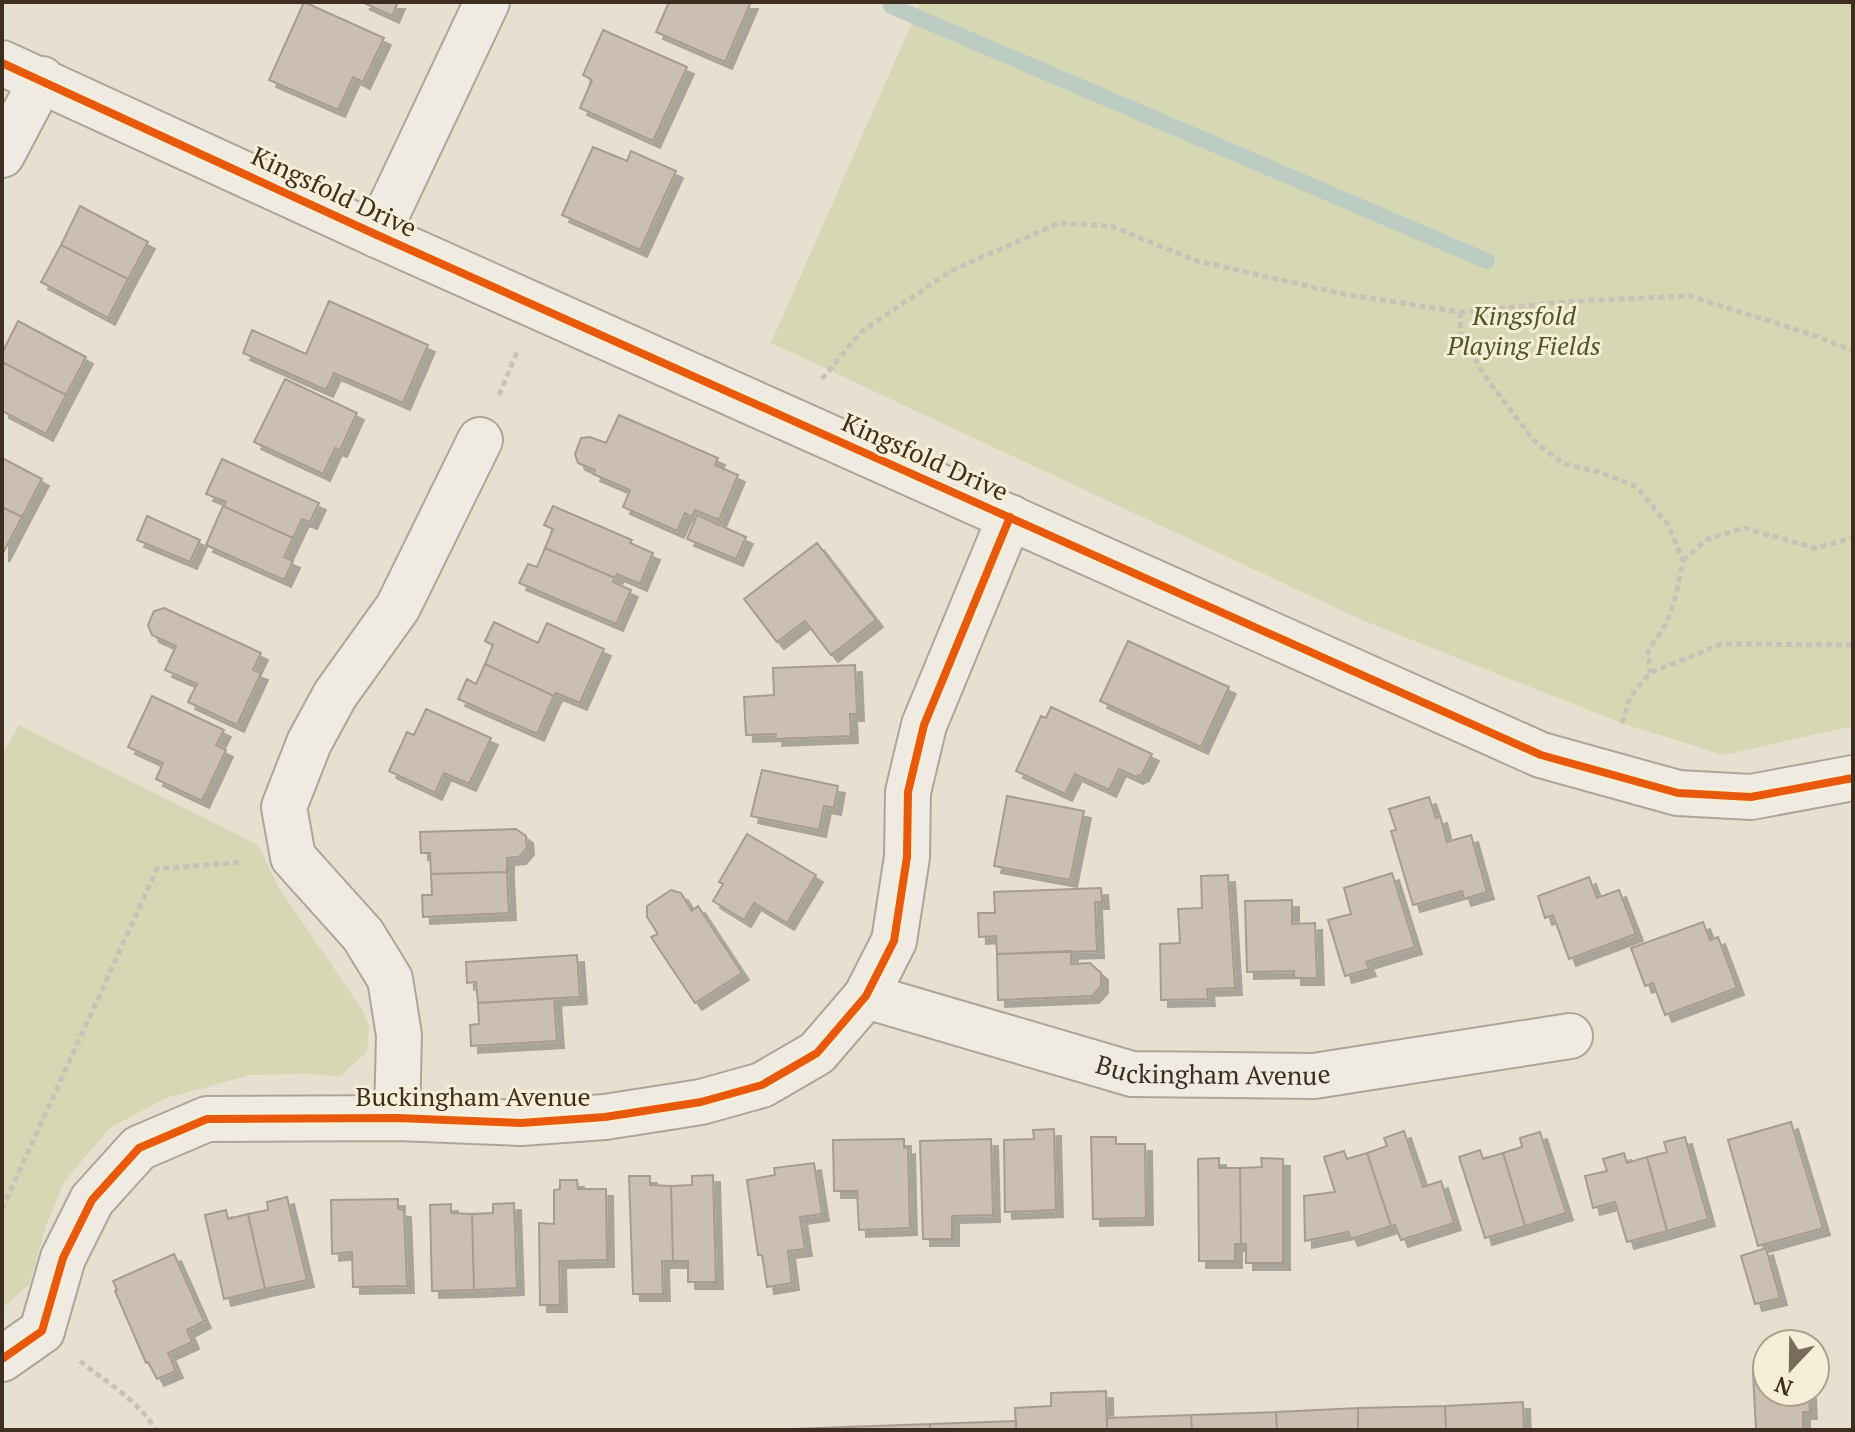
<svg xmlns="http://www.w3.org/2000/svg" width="1855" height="1432" viewBox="0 0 1855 1432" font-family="'PT Serif',serif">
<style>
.green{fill:#d6d7b3}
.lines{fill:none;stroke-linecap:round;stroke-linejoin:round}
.stream{stroke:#bcccc2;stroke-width:16}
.building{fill:#cbbfb2;stroke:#a89c90;stroke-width:2;filter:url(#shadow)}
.street-casing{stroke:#ada599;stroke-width:48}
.path{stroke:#c8c2b9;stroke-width:5;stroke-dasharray:6 4;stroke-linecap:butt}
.street{stroke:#efebe3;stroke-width:44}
.cycleway-casing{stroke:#f7eed8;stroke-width:13}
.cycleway{stroke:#e8590c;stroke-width:8}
.labels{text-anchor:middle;stroke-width:6;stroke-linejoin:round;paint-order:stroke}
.street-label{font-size:26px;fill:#3d2e20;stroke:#f7eed8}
.park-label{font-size:26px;font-style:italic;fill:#4d5a26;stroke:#f7eed8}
</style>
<defs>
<filter id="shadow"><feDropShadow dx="7" dy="7" stdDeviation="0" flood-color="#0004"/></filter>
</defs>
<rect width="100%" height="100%" fill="#e7e0d1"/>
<!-- green -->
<path class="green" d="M921 2H1853V726L1724 755 1621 723 1362 620 771 343Z
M19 725 258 845 279 888 363 1011 369 1026 367 1052 340 1076 306 1074 250 1075 166 1098 110 1128 64 1182 47 1223 29 1285 2 1308V755Z"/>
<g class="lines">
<!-- stream -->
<path class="stream" d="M891 6 1487 261"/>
</g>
<!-- building -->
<path class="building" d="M304 2 384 38 363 82 353 77 338 110 269 80Z
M362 2H398L392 16Z
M669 2H751L725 62 656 32Z
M603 30 687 67 653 141 580 108 592 80 583 75Z
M593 147 627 161 631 151 676 171 640 250 562 215Z
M80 206 148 242 128 279 61 245Z
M61 245 128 279 108 318 41 282Z
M329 301 428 345 403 403 334 373 326 390 243 353 252 330 306 354Z
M18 321 86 357 66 395 2 362V353Z
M2 362 66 395 46 434 2 411Z
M285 379 357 413 340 450 335 448 323 474 254 442Z
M619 415 718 458 715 465 738 475 719 520 695 510 692 517 685 513 677 531 623 507 630 490 593 474 595 470 578 463 575 454 581 438 590 437 606 443Z
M2 458 42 479 22 517 2 507Z
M222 459 319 503 310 522 302 519 293 538 223 506 226 502 206 494Z
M223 506 293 538 284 557 293 561 284 580 206 545Z
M553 506 632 540 630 543 653 553 640 584 617 574 615 578 545 548 553 529 544 525Z
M2 507 22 517 2 555Z
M697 515 746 537 736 559 687 539Z
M147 516 200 540 190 562 137 540Z
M817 543 876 620 831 655 805 621 777 642 744 599Z
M545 548 615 578 613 582 631 590 616 624 519 583 528 564 537 567Z
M164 608 261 653 253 670 261 673 237 725 188 702 197 684 165 670 176 646 152 635 148 625 154 611Z
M494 622 538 643 547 623 604 649 580 703 556 693 554 696 485 664 493 645 485 641Z
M1128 641 1229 687 1201 747 1100 701Z
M485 664 554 696 537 734 458 699 467 679 476 684Z
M855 665 857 714H850L851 736 775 739 776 734 746 735 744 697 774 695 773 668Z
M152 696 224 730 216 745 226 750 202 801 156 779 163 763 128 747Z
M1051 707 1152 754 1142 774 1136 777 1119 769 1109 790 1075 774 1065 794 1016 771 1041 716 1046 718Z
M426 709 491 738 469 784 444 773 435 793 389 771 407 732 414 735Z
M762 770 838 786 834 808 824 806 819 830 751 816Z
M1007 796 1084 811 1070 880 994 866Z
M1429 797 1436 818 1440 816 1447 842 1471 835 1487 892 1464 899 1462 891 1413 905 1391 831 1396 830 1389 809Z
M516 829 526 836 527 848 519 857 507 858V872L431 874 430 853H421L420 832Z
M747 834 816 875 787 923 754 903 744 920 713 901 723 884 719 882Z
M507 872 509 913 423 917 422 895H432L431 874Z
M1392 873 1415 947 1366 962 1369 969 1345 976 1328 920 1351 914 1344 888Z
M1228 875 1235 988 1207 989 1208 999 1161 1000 1160 944 1180 943 1178 909 1202 908 1201 876Z
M1589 877 1597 898 1619 890 1636 934 1569 959 1553 915 1545 918 1538 896Z
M1101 888 1102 902H1095L1097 951 997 954 996 936 979 937 978 913H995L994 892Z
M671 890 681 893 692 911 698 906 742 973 695 1003 651 937 658 934 647 917V906Z
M1292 900V924L1315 923 1317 978H1294V971L1247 972 1245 901Z
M1703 922 1710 940 1718 937 1737 988 1665 1015 1653 983 1645 986 1631 948Z
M1071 951V964L1090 963 1101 973V986L1092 996 998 1000 997 954Z
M577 955 580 997 478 1003 476 982 467 983 466 962Z
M554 998 557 1041 471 1046 470 1025 479 1024 478 1003Z
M1791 1122 1823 1228 1758 1246 1728 1140Z
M1054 1129 1056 1210 1005 1212 1004 1140 1034 1139 1033 1130Z
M1404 1131 1423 1187 1441 1181 1454 1223 1401 1240 1395 1225 1391 1226 1367 1153 1387 1146 1384 1138Z
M1540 1132 1566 1213 1525 1226 1503 1153 1522 1147 1520 1138Z
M1091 1137H1116V1144H1145L1146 1218 1093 1219Z
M1685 1137 1708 1219 1667 1231 1647 1157 1667 1152 1664 1142Z
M904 1139V1148L908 1147 910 1228 859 1230 857 1191H834L833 1140Z
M991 1139 993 1215 952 1216V1239H923L920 1141Z
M1480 1150 1483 1159 1503 1153 1525 1226 1485 1238 1459 1157Z
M1344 1151 1347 1159 1367 1153 1391 1226 1351 1239 1348 1232 1305 1241 1304 1196 1335 1192 1324 1157Z
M1624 1153 1627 1163 1647 1157 1667 1231 1627 1242 1615 1202 1593 1208 1585 1176 1607 1171 1603 1159Z
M1219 1158V1168H1240L1241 1244H1235V1261H1199L1198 1159Z
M1261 1158 1283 1159V1263H1246V1244H1241L1240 1168 1262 1167Z
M814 1163 822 1214 800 1217 805 1249 788 1251 792 1283 767 1287 762 1255H758L747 1180 775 1175 774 1168Z
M713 1175 716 1282H688V1261H673L671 1186 692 1185V1176Z
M629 1176H650V1185L671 1186 673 1261H662L663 1294H633Z
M560 1180H577L578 1189H606L607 1260 559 1261 560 1305H540L539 1223 554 1224V1190L560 1189Z
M287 1197 307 1280 265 1289 248 1214 268 1210 267 1202Z
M398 1199V1209L404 1210 407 1286 353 1287 352 1252 332 1254 331 1200Z
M514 1203 517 1288 474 1290 472 1214 493 1213V1204Z
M451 1204V1213L472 1214 474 1290 432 1291 430 1205Z
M226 1210 228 1219 248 1214 265 1289 224 1299 205 1215Z
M1766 1248 1780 1298 1755 1304 1741 1256Z
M174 1254 204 1321 187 1330 192 1342 168 1353 176 1371 157 1379 148 1362 146 1363 115 1291 117 1290 113 1281Z
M1753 1373H1767V1392H1809L1810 1412H1803V1430H1756Z
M1106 1391 1107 1430H1016L1015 1408 1051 1406V1393Z
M1523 1402 1524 1430H1446L1445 1406Z
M1445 1406 1446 1430H1358V1408Z
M1358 1408V1430H1277L1276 1412Z
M1276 1412 1277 1430H1192L1191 1415Z
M1191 1415 1192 1430H1107V1418Z
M1016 1421V1430H930V1424Z
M930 1424V1430H846V1427Z
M846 1427V1430H766Z"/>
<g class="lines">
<!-- street casing -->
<g class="street-casing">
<g id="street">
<path d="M2 63 377 235 1541 755 1678 793 1751 797 1853 778"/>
<path d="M2 155 42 79"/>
<path d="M377 235 487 2"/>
<path id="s1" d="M866 996 1132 1074 1314 1076 1570 1036"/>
<path d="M397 1118 399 1035 390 979 363 935 293 857 284 807 309 743 335 695 398 607 480 440"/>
<path d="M2 1359 42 1331 63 1258 92 1200 139 1148 207 1119 397 1118 521 1123 605 1117 701 1102 762 1085 817 1053 866 996 894 941 907 857 908 792 924 725 1010 517"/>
</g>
</g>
<!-- path -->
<path class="path" d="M1460 312 1461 335 1487 379 1535 442 1564 464 1600 472 1637 487 1668 525 1683 560 1676 595 1666 624 1648 651 1650 673
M822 379 861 332 949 272 1059 223 1111 226 1197 261 1344 294 1460 312 1576 301 1690 296 1813 335 1853 351
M499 395 517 352
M1683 560 1708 539 1744 528 1815 548 1853 538
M1622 723 1630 697 1650 673 1722 644 1853 645
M2 1209 157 869 243 862
M80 1361C101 1378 145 1406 155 1430"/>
<!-- street -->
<use href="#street" class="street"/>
<!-- cycleway casing -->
<g class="cycleway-casing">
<path id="cycleway" d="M2 63 377 235 1541 755 1678 793 1751 797 1853 778
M2 1359 42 1331 63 1258 92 1200 139 1148 207 1119 397 1118 521 1123 605 1117 701 1102 762 1085 817 1053 866 996 894 941 907 857 908 792 924 725 1010 517"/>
</g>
<!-- cycleway -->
<use href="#cycleway" class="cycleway"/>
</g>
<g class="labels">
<!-- street labels -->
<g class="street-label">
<text transform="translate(334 192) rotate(25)" y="9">Kingsfold Drive</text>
<text transform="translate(925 457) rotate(24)" y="9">Kingsfold Drive</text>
<text dy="9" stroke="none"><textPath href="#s1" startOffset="358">Buckingham Avenue</textPath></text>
<text x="473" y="1106">Buckingham Avenue</text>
</g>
<!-- park labels -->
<g class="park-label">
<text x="1524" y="325">Kingsfold<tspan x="1524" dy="30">Playing Fields</tspan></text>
</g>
</g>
<!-- border -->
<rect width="1855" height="1432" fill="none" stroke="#3d2e20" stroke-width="8"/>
<!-- north arrow -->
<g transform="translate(1791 1368) rotate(202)"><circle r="38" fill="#f7eed8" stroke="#ada18e" stroke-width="2"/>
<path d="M0-6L14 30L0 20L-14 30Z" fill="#786c5e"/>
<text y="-12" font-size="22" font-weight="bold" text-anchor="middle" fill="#3d2e20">N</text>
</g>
</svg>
